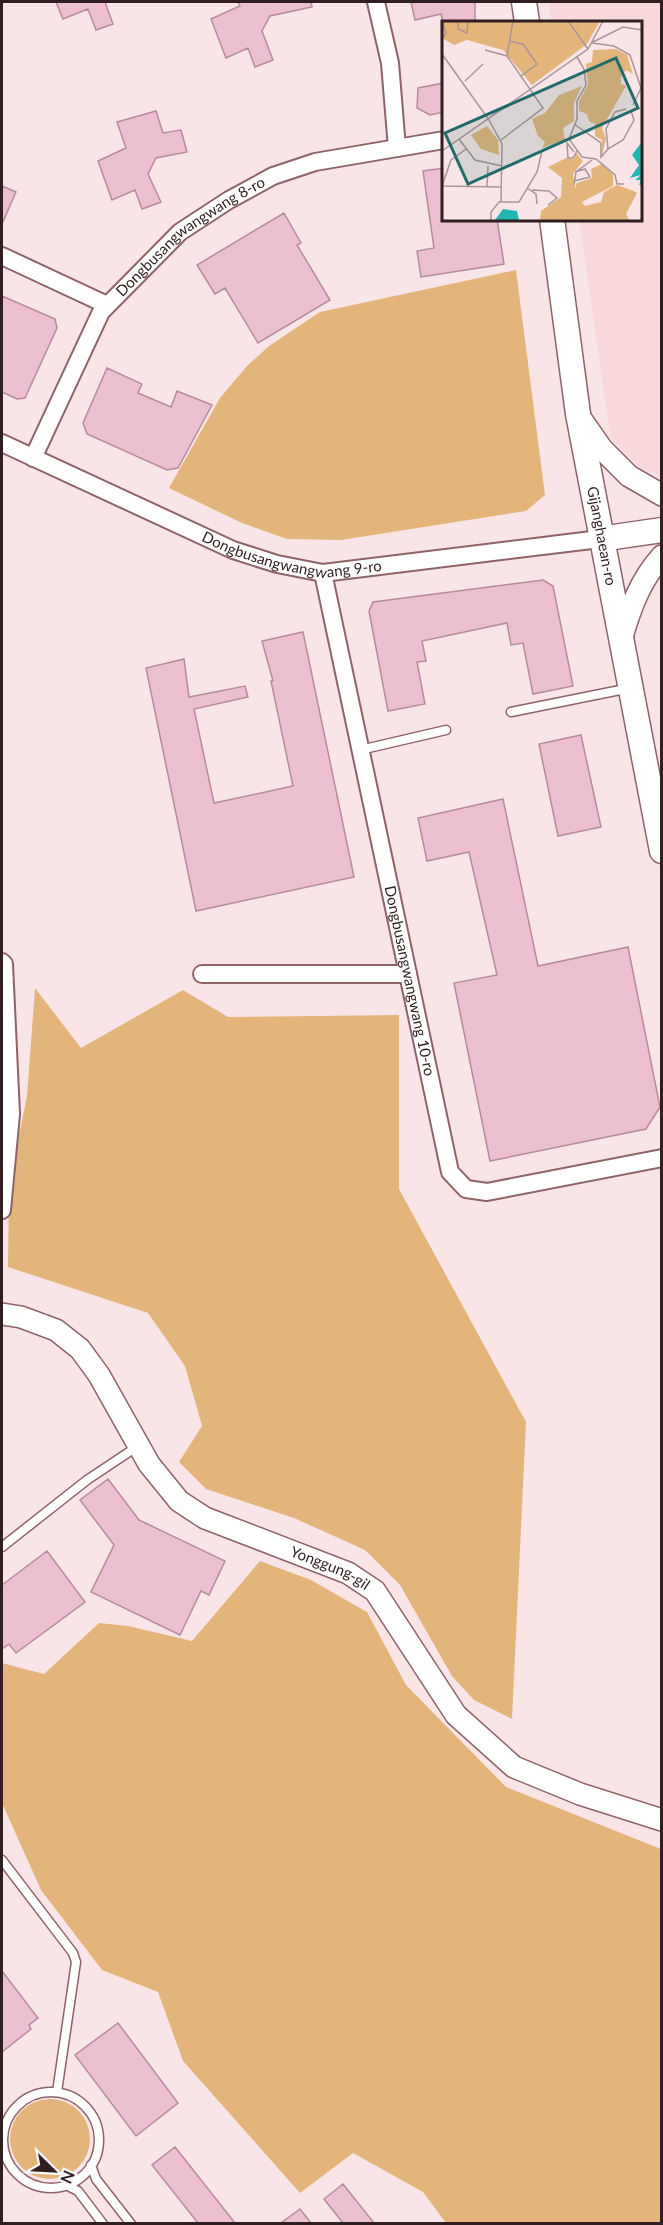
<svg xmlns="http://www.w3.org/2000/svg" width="663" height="2225" viewBox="0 0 663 2225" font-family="Lato,sans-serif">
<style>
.built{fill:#fad7da}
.green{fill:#e4b57b}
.building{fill:#ecbfd1;stroke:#b68c9d;stroke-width:1.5}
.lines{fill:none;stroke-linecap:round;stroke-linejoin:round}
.service-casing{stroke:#8e6368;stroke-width:11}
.minor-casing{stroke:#8e6368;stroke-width:20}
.tertiary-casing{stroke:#8e6368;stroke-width:24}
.secondary-casing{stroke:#8e6368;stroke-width:27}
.service{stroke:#fff;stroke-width:8}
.minor{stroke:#fff;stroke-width:16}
.tertiary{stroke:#fff;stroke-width:21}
.secondary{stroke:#fff;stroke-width:24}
.labels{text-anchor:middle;stroke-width:6;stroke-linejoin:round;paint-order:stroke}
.street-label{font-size:15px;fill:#301e20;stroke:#f8f8f8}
.inset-road{fill:none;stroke:#a99597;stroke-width:1.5}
.view{fill:#216c6a;fill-opacity:0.15;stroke:#216c6a;stroke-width:3}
.inset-edge{fill:none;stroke:#301e20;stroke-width:3}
</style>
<rect width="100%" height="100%" fill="#f9e5e7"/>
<!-- built -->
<path class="built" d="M549 2H661V476L638 466 616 444 610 435 579 219H640V22H552Z"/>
<!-- green -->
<path class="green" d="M516 270 545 495 526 511 341 540 287 539 242 523 169 488 220 398 247 366 269 346 320 312Z
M35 988 81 1048 183 990 228 1017 399 1015V1189L526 1422 512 1719 474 1700 452 1676 400 1585 365 1550 294 1518 206 1489 179 1462 202 1426 185 1366 148 1313 8 1267 9 1185 27 1096Z
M260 1561 311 1580 367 1612 406 1685 506 1787 661 1849V2223H446L423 2192 353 2153 300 2193 183 2061 158 1992 102 1970 41 1890 2 1803V1663L44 1674 99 1623 128 1626 192 1641Z
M10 2139a40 40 0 1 1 80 0a40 40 0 1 1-80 0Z"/>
<!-- building -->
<path class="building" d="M56 2H105L113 24 96 30 88 9 63 19Z
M238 2H311L312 7 270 16 262 31 273 60 255 67 248 48 226 58 211 19 240 6Z
M411 2H475V22H443L441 14 415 20Z
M444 83V112L430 115 417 108 418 88Z
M156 111 163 133 181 130 187 152 156 158 148 174 161 202 142 209 135 190 112 200 98 161 126 148 117 122Z
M444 168V219H497L504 264 421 277 417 251 434 248 423 171Z
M2 186 16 192 2 224Z
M284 213 301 243 297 245 330 300 258 343 225 288 215 294 197 265Z
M2 296 55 319 57 328 25 398 17 399 2 392Z
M107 368 142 384 138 393 171 407 177 391 212 405 178 468 167 470 87 434 83 423Z
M543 580 553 586 573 686 533 694 523 643 511 645 507 623 422 641 426 661 417 662 425 704 388 711 369 611 373 602Z
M303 632 354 877 196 911 146 668 184 659 189 697 245 686 248 697 194 709 214 803 293 786 271 681H273L262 641Z
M581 735 601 827 558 836 539 744Z
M503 799 538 966 628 947 660 1107 646 1129 490 1161 454 983 497 975 469 852 427 861 418 818Z
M108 1479 139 1520 225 1561 209 1595 201 1591 180 1635 91 1592 114 1545 80 1500Z
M47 1551 85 1602 16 1653 9 1644 2 1649V1585Z
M2 1971 38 2018 29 2025 31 2029 2 2052Z
M118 2023 178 2103 136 2136 75 2055Z
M175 2147 235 2223H198L152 2165Z
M343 2184 374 2223H343L324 2199Z
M300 2209 311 2223H281Z"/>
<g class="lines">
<!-- service casing -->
<g class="service-casing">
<path id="service" d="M511 712 630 688
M360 750 446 730
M2 1547 87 1480 138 1446
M2 1860 73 1953 76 1962 57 2092
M3 2140a48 48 0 1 1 96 0a48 48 0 1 1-96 0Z
M91 2165 96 2179 131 2224
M66 2185 78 2191 103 2224"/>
</g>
<!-- minor casing -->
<g class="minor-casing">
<g id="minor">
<path d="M376 2 390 63 397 148"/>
<path d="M2 256 107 305"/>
<path id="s1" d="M2 443 233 550 277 564 323 573 600 539"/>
<path id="s2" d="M33 458 101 312 180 232 229 200 273 176 315 162 444 140"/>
<path id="s3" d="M323 573 450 1172 466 1189 487 1192 662 1158"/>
<path d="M2 962 4 964 11 1114 2 1210"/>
<path d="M202 974H408"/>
</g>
</g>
<!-- tertiary casing -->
<g class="tertiary-casing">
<g id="tertiary">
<path d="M579 416 602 449 629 476 662 495"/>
<path d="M621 640C630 609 640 580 662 556"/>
<path id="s4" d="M2 1314 21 1317 56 1330 80 1349 99 1375 149 1464 179 1501 205 1518 348 1573 375 1591 456 1715 514 1767 580 1794 662 1820"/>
</g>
</g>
<!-- secondary casing -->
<g class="secondary-casing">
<g id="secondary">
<path d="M524 2 527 22"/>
<path id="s5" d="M552 219 578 414 662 851"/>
<path d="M600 539 662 530"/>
</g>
</g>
<!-- service -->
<use href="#service" class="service"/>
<!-- minor -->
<use href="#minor" class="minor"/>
<!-- tertiary -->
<use href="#tertiary" class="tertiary"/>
<!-- secondary -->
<use href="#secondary" class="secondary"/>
</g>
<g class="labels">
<!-- street labels -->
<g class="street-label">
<text dy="5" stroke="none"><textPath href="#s2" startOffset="279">Dongbusangwangwang 8-ro</textPath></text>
<text dy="5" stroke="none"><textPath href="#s5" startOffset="321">Gijanghaean-ro</textPath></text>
<text dy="5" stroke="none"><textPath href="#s1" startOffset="314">Dongbusangwangwang 9-ro</textPath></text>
<text dy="5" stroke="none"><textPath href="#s3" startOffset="417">Dongbusangwangwang 10-ro</textPath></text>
<text dy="5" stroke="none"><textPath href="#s4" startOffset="435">Yonggung-gil</textPath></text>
</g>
</g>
<!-- overview -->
<g transform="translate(442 21)">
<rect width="200" height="200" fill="#f9e5e7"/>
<path d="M0 0H158L145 23 90 64 61 29 25 19 12 24 0 17ZM174 28 185 34 191 53 184 49 179 56V63L184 65 160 107 164 118 160 134V119L153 115V103L147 100 145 93 137 90V80L146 64 144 43 150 41 151 29ZM140 65 132 82V100L121 107 123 119 100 127 103 121 96 115 90 98 103 92 117 74ZM45 105 56 119 57 134 39 128 29 114ZM134 132 141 140 131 153 133 167 135 162 150 157 149 148 160 143 171 154V165L140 181 143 185 159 181 162 171 175 164 192 170 195 172 184 193 187 199H98L99 190 119 176 120 157 106 146 124 137 132 138Z" fill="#e4b57b"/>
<path d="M199 122V164H197L199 159H193L199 154 188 157 197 144 190 134ZM61 188 75 190 77 199H53Z" fill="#20b7b3"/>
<path class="inset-road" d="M16 0V8L25 12 26 0M126 0 146 28M0 19 4 12 0 0M67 20 81 23 95 43 79 55M151 21 181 6 200 9M150 22 172 25 188 34 199 67 191 84M43 29 65 35 101 87 59 119M0 33 47 99M65 35 71 0M135 36 142 48 144 64 135 80V98L127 118 140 136 154 138 173 154 175 163H182M23 60 41 43M184 88 173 91 164 108 166 128 181 119 192 99 189 90M47 99 60 123 59 181M132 103 159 122V136L166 128M17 118 33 139 60 145M0 130 146 28 161 0M132 131 125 122 126 137H131L135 130M132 160 148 156 143 148 133 151M132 164 134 151 150 139M0 165 59 166M0 165 9 139 24 128M45 166 46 145M85 167 94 173 95 183M90 169 107 170 115 177 106 184M49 199V191L57 181H77L95 151 100 130 127 118"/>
<path class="view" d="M174 37 196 87 26 163 3 112Z"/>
<rect width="200" height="200" class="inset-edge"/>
</g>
<!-- border -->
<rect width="663" height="2225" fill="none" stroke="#301e20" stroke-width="6"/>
<!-- north arrow -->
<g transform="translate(54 2171) rotate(114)" stroke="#f8f8f8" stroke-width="4.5" paint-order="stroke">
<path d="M0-4.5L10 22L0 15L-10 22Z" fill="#301e20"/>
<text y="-9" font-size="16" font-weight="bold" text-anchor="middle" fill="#301e20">N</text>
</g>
</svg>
